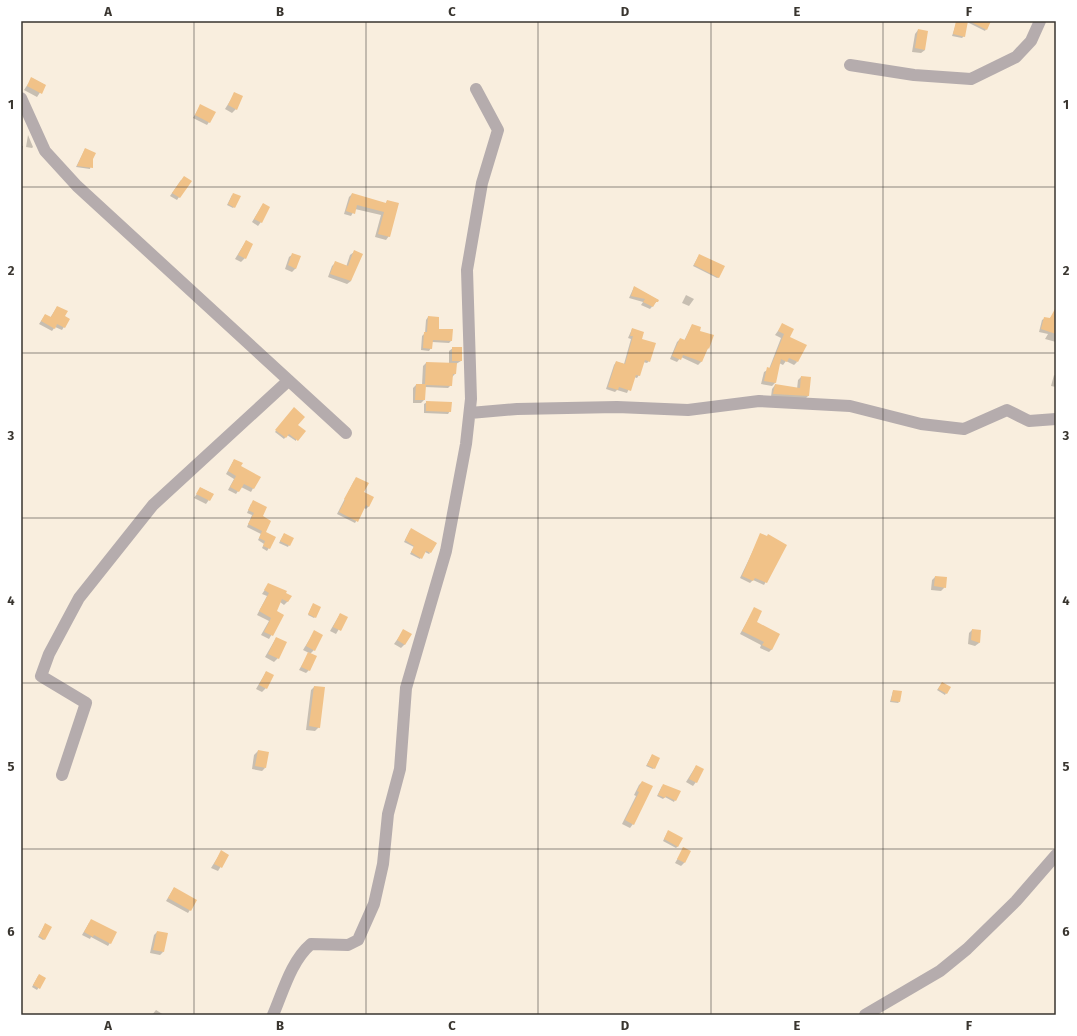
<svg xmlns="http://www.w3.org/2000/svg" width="1077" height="1036" viewBox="0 0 1077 1036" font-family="'Fira Sans',sans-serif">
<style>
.shadow{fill:#0003}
.building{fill:#f1c288}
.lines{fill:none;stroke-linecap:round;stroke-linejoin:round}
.street{stroke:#b5acad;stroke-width:12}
.grid{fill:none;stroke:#39352f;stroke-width:1;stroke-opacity:0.55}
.neatline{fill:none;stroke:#39352f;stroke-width:1.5}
.grid-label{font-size:13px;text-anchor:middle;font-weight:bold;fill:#39352f}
</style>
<rect width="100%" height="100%" fill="#f9eede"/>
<!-- shadow -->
<path class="shadow" d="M965 21H987L990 22 985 31Z
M955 27 964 36 962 38 952 36Z
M918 30 925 50 921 53 912 52 915 34Z
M32 78 45 85 37 97 24 90Z
M235 93 236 109 232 113 225 109Z
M200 106 209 122 207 125 193 118Z
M28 135 33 147 32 148 26 147Z
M21 146H23L21 155Z
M85 149 92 159 90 169 76 167Z
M181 180 190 181 177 200 170 196Z
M352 194 385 204 387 201 389 236 386 240 375 237 381 215 355 209 351 216 344 214 349 197Z
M232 195 234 207 233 208 227 205Z
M263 204 261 222 258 226 252 222Z
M246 241 245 258 241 262 235 259Z
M354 252 351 281 347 284 328 277 332 266 335 263 346 267 350 255Z
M293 254 296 268 292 272 285 269 289 257Z
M698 257 719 277 717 278 693 266Z
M634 287 658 300 650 309 641 305 643 302 629 298Z
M686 295 694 299 689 306 682 303Z
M57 307 64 317 69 319 62 330 55 327 52 331 39 324 45 315 50 318Z
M1052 316 1056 317V342L1045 339 1048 334 1039 332 1042 320 1045 318 1049 319Z
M428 317 438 330 451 341 449 343 432 342 431 348 429 351 421 350 422 336 425 333 426 320Z
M783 324 797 362 794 365 786 361 783 365 779 363 775 383 772 386 761 384 764 372 769 369 781 338 775 335Z
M692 325 708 348 701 362 698 365 681 357 677 362 670 359 677 342 680 339 684 341Z
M632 329 641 340 649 361 647 363 643 362 639 375 637 378 634 377 627 393 617 390 615 392 606 389 614 365 616 362 624 364 631 339 628 338Z
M453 348 461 361 456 364 455 374 452 377 451 385 448 388 425 387 424 400 421 403H413V388L416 385H422L423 366 426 363 449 364V351Z
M1054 375 1056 376V387L1051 386Z
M801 377 808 396 805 399 771 397 772 389 775 385 797 389 798 380Z
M427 402 450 411 448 414 424 413V404Z
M294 409 297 425 296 441 287 435 284 439 275 432Z
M234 460 240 467 259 477 251 492 241 487 236 494 228 490 234 479 226 474Z
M354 481 363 493 369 506 366 509 364 508 355 523 337 514Z
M201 488 213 494 206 504 194 498Z
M251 504 261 516 264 532 275 538 267 551 262 548 264 544 258 540 261 534 247 527 252 515 247 513Z
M410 530 430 553 429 554 425 552 420 559 410 554 414 547 404 542Z
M284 534 292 539 288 547 279 543Z
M761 534 785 546 764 585 753 580 750 583 740 578Z
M935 577 945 587 941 591 931 590 932 580Z
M268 585 288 601 284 605 280 602 275 611 283 615 269 639 261 635 269 621 257 615 267 596 262 594Z
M312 606 315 617 314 618 308 615Z
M754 609 756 623 772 649 769 652 760 648 761 645 740 634Z
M340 614 346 617 336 634 330 631Z
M404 630 405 644 401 648 394 644Z
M972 630 980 631 979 643 975 646 968 644 969 633Z
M314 632V650L310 654 309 670 306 673 299 670 309 653 303 650Z
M276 638 278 658 274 662 265 657Z
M266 672V688L262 692 256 689Z
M942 683 946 693 945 695 937 690Z
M314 687 319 727 315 731 306 730 311 690Z
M893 691 899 702 898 703 890 702Z
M258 751 265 768 262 771 252 769 254 755Z
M652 755 654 768 653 769 646 766Z
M696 766V782L693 786 686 782Z
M642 782 633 824 630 828 622 824 636 796 634 795 639 785Z
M662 786 675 800 674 802 665 797 663 799 657 796Z
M667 833 678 846 676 848 663 841Z
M684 848V863L681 866 675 863Z
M221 852 228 855 218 871 211 868Z
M174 888 190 910 188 913 166 901Z
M89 923 110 943 108 946 91 937 90 939 82 935Z
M44 926 45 939 43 940 38 937Z
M157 932 163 952 160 955 150 953 154 935Z
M38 976 45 978 37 990 32 987Z
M156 1010 164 1015H152Z"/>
<!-- building -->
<path class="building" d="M956 21H968L965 37 953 34Z
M969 21H991L987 30Z
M918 29 928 31 925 50 915 48Z
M31 77 46 85 42 94 27 86Z
M234 92 243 96 237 110 228 105Z
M200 104 216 112 210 123 195 115Z
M85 148 96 153 93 159V168L77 166Z
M184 176 192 181 180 198 172 193Z
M233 193 241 196 235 208 228 204Z
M352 193 386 203 387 200 399 203 390 237 378 234 384 212 357 205 355 214 346 211Z
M263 203 270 207 262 223 254 219Z
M246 240 253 244 246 259 238 255Z
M354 250 363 254 351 281 330 274 335 261 348 266Z
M292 253 301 256 296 269 288 265Z
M699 254 725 266 719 278 694 265Z
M634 286 659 300 658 302H656L653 307 643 302 645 299 631 296Z
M57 306 68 311 65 316 70 319 65 328 57 324 55 329 41 321 45 314 51 317Z
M1056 307V334L1041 329 1044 317 1050 318Z
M428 316 439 317V329H453L452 341 433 340 432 349 423 348 424 332H427Z
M782 323 794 329 790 337 807 345 798 362 789 358 787 362 781 359 776 383 764 381 767 367 770 368 784 334 778 331Z
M692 324 701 327 700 331 714 335 709 349 708 348 702 362 683 355 681 360 672 356 680 338 685 340Z
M632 328 644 332 642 339 656 343 650 362 645 360 640 376 636 375 631 391 619 387 618 390 608 387 616 361 625 364 633 336H630Z
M452 347H462V361H452Z
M426 362 457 363 456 374H453L452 386 426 385 425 400H415L416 384H425Z
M801 376 811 377 809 396 773 394 775 384 800 388Z
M426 401 452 402 451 412 426 411Z
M294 407 305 417 298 425 306 431 298 441 289 434 286 438 275 430Z
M234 459 243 463 241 466 261 477 254 489 244 484 239 492 230 487 236 476 228 471Z
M356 477 369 483 364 492 374 497 369 507 366 505 358 522 339 512 345 500 344 499Z
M200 487 214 494 210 501 196 494Z
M253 500 267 507 263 516 271 521 266 532 276 537 270 549 263 546 265 541 259 538 262 531 248 524 254 513 248 510Z
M411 528 437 543 431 553 426 551 422 559 411 552 414 546 405 540Z
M284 533 294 538 290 546 280 541Z
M760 533 767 536 768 534 787 545 767 583 755 578 753 581 742 576Z
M935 576 947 577 946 588 934 586Z
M268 583 287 591 286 593 292 596 288 602 282 599 277 611 284 615 273 636 264 632 271 618 259 611 269 593 264 590Z
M313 603 321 607 316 618 308 614Z
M754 607 762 611 757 622 780 634 772 650 762 645 764 642 742 631Z
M340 613 348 617 341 631 333 627Z
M403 629 412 634 405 645 397 640Z
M972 629 981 630 980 643 971 640Z
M314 630 323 635 315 651 306 646Z
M276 637 287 642 279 659 268 654Z
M308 652 317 656 310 671 301 667Z
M266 671 274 675 267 689 259 685Z
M942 682 951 687 947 694 938 689Z
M314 686 325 687 320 728 309 726Z
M893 690 902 691 900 702 891 701Z
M258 750 269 752 266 768 255 766Z
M652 754 660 758 655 769 647 765Z
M696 765 704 769 697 783 689 779Z
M642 781 653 786 634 825 625 820 639 792 637 791Z
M663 784 681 791 676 801 666 796 665 798 658 795Z
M668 830 683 838 678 847 664 839Z
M683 847 691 851 685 863 677 859Z
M221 850 229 855 222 868 214 864Z
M174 887 197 900 191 911 168 898Z
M91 919 117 932 111 944 94 935 93 937 84 932Z
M45 923 52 927 45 940 39 936Z
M157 931 168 933 164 952 153 950Z
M39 974 46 978 40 989 33 985Z"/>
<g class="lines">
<!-- street -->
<path class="street" d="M850 65 914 75 971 79 1016 57 1031 41 1040 21
M21 98 45 151 77 186 346 433
M470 413 517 409 617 407 688 410 759 401 850 406 921 424 964 429 1007 410 1029 421 1056 419
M62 775 86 703 41 676 49 654 79 598 153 505 288 381
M273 1015C283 992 291 961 311 944L348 945 358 940 374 904 383 864 388 814 400 769 406 688 446 551 466 444 471 399 467 270 482 183 498 130 476 89
M865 1015 940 971 967 949 1016 901 1056 855"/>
</g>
<!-- grid -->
<path class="grid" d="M194 21V1015M366 21V1015M538 21V1015M711 21V1015M883 21V1015M21 187H1056M21 353H1056M21 518H1056M21 683H1056M21 849H1056"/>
<!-- border -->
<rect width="1077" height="1036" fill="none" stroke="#ffffff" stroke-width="44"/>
<rect x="22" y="22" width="1033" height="992" class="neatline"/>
<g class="grid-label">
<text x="108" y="16">A</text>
<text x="280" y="16">B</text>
<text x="452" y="16">C</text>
<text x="625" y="16">D</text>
<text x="797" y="16">E</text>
<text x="969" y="16">F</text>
<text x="11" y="109">1</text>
<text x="1066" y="109">1</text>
<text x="11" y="275">2</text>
<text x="1066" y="275">2</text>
<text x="11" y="440">3</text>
<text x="1066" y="440">3</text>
<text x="11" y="605">4</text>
<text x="1066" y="605">4</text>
<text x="11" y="771">5</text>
<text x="1066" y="771">5</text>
<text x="11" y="936">6</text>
<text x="1066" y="936">6</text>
<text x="108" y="1030">A</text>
<text x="280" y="1030">B</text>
<text x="452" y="1030">C</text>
<text x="625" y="1030">D</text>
<text x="797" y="1030">E</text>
<text x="969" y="1030">F</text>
</g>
</svg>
